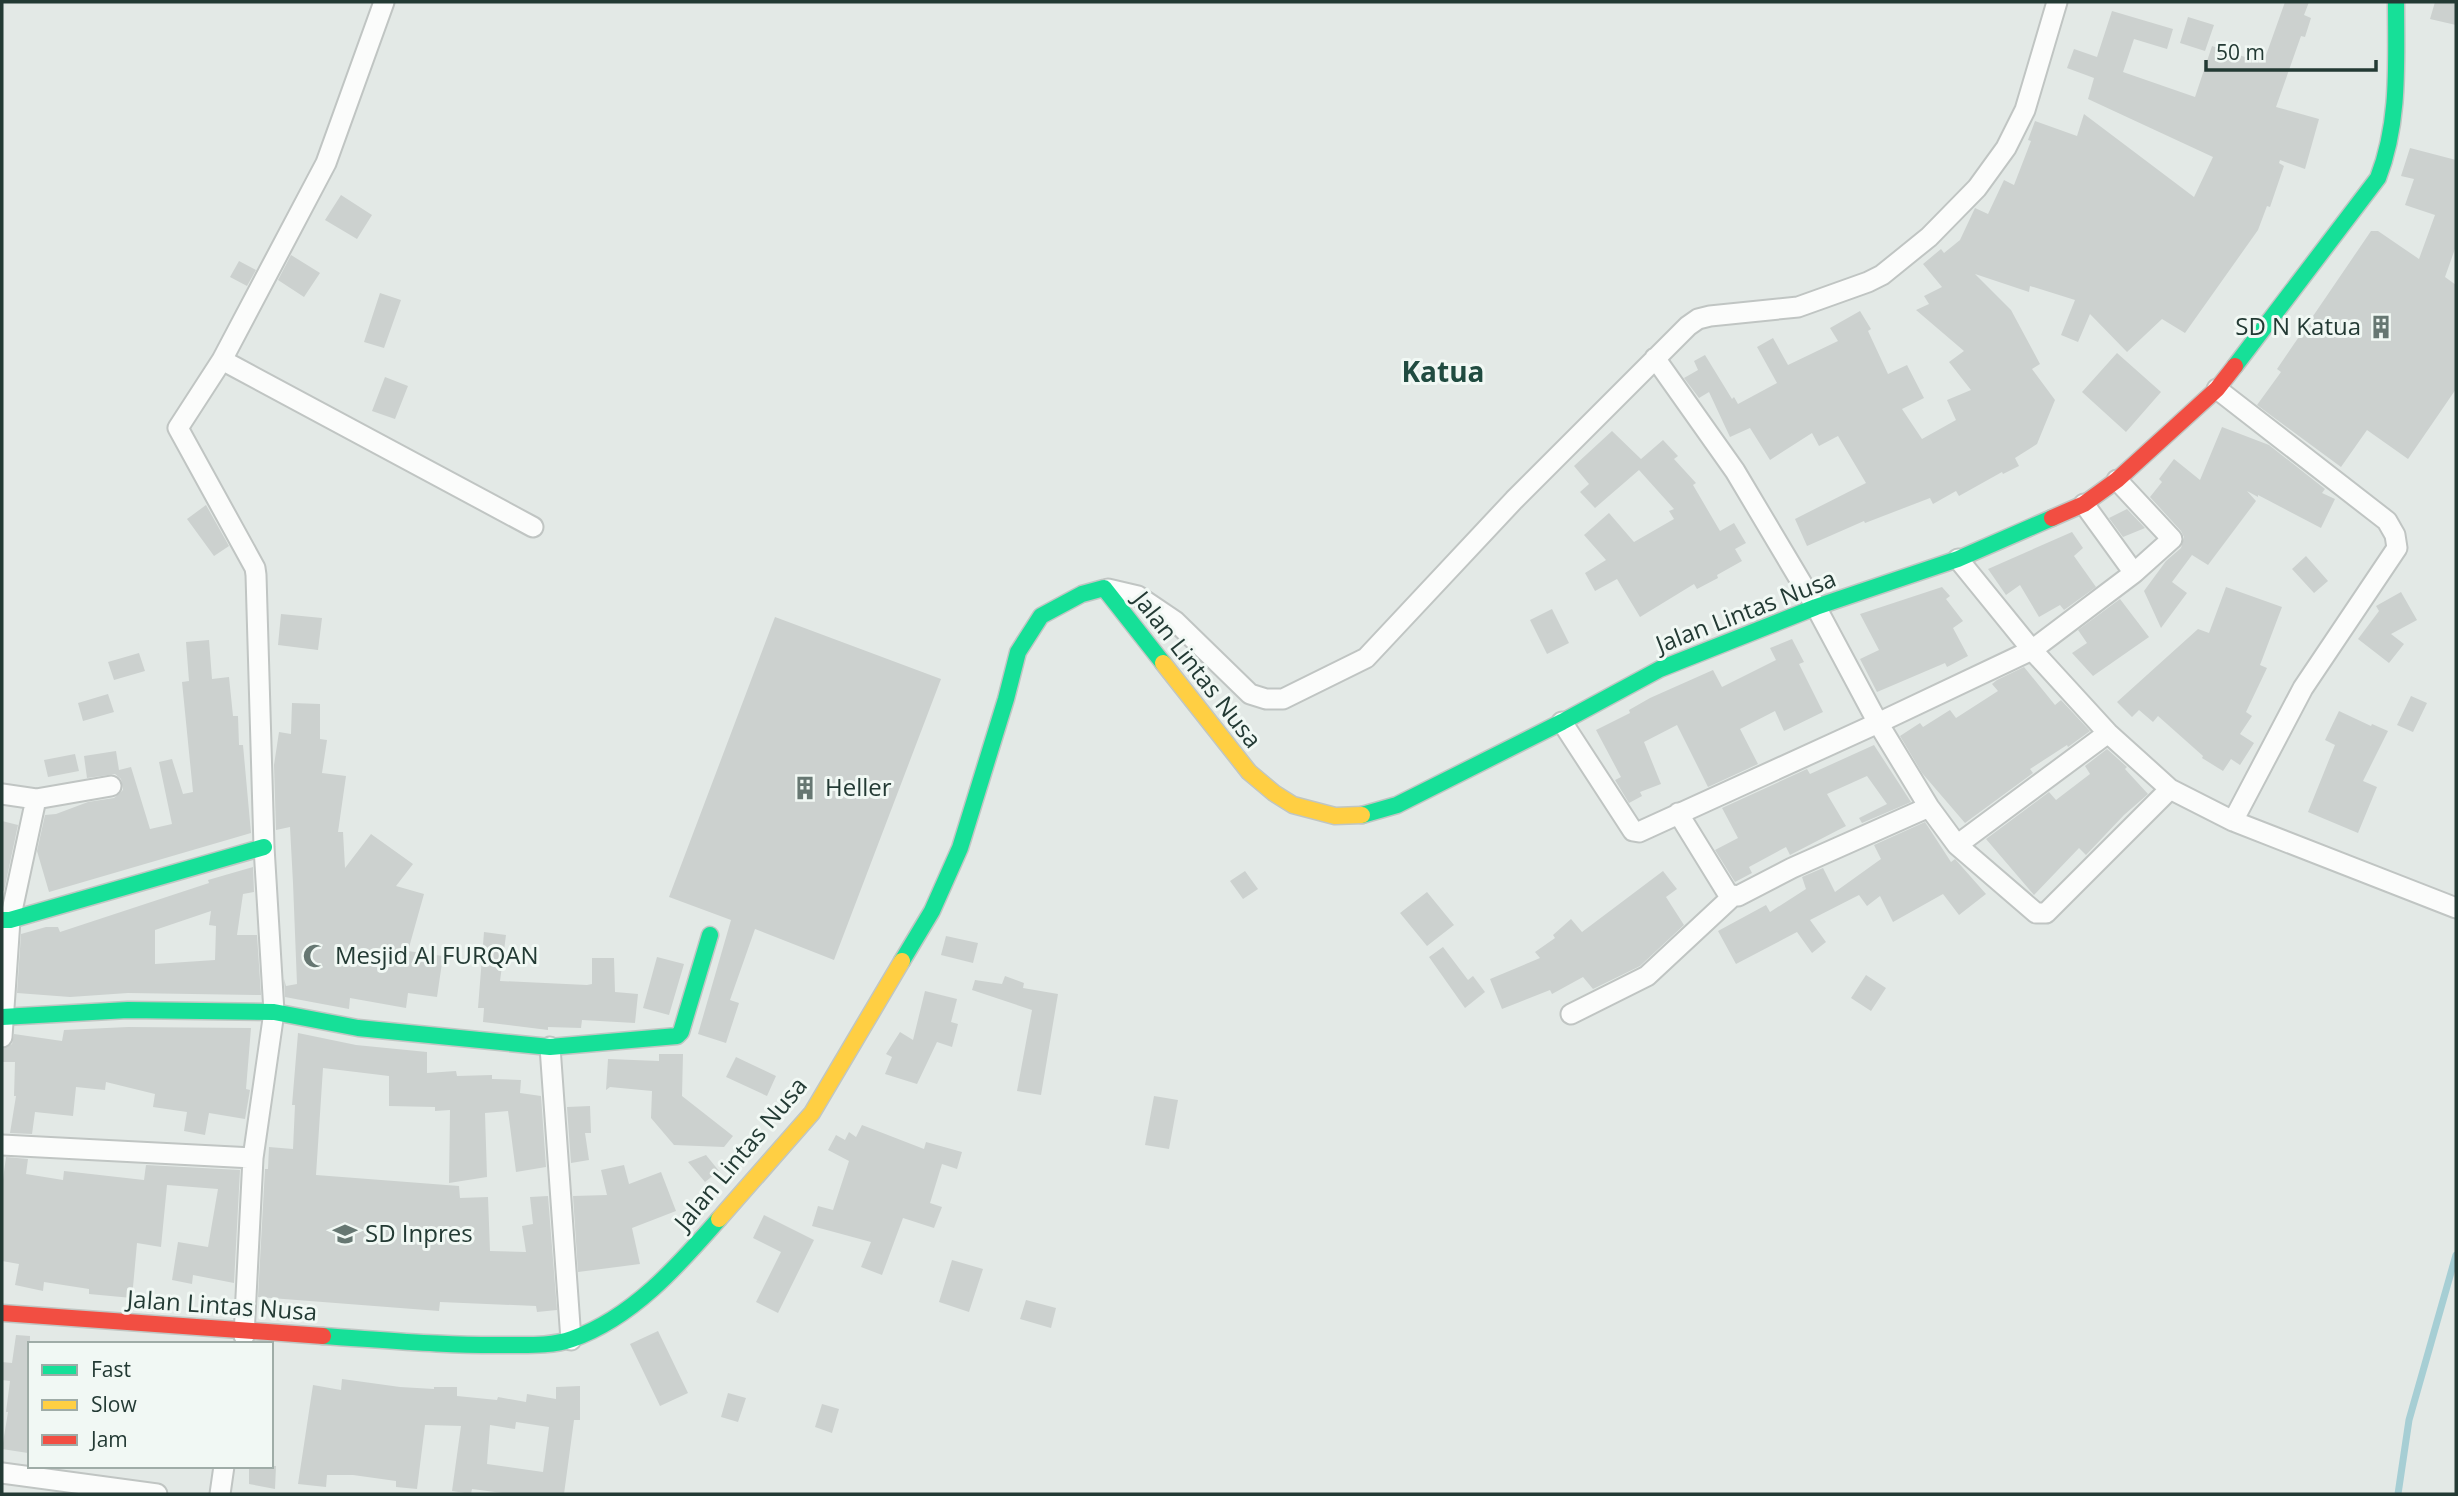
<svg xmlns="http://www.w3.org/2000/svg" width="2458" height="1496" viewBox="0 0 2458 1496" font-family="'Open Sans',sans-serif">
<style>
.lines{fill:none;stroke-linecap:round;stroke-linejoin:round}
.stream{stroke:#a6ced4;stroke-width:7}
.building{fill:#ccd1cf;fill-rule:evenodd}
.street-casing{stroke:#c0c5c3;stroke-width:23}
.fast-casing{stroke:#c0c6c3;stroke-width:19}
.slow-casing{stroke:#c0c6c3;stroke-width:19}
.jam-casing{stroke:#c0c6c3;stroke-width:19}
.street{stroke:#fbfcfb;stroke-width:19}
.fast{stroke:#16e098;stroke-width:16}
.slow{stroke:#ffcf43;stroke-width:16}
.jam{stroke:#f24e42;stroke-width:16}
.labels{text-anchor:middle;stroke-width:6;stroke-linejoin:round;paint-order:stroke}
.poi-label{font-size:24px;fill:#233a34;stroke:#f1f8f4;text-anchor:start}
.street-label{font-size:24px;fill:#233a34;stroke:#f1f8f4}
.quarter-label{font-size:28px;font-weight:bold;fill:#204b40;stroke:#f1f8f4}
</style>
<rect width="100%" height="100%" fill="#e3e9e6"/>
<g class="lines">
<!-- stream -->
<path class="stream" d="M2398 1494 2409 1420 2456 1255"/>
</g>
<!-- building -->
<path class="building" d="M2285 2H2309L2304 15 2311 18 2305 37 2301 36 2276 107 2319 119 2305 169 2280 160 2279 163 2284 166 2270 207 2267 206 2258 230 2185 333 2162 319 2127 352 2090 314 2078 342 2061 335 2075 300 2030 286 2029 292 1975 274 2011 310 2040 364 2032 369 2055 400 2037 444 2015 458 2019 466 2003 474 2002 472 1959 496 1956 491 1933 504 1930 498 1865 523 1864 521 1807 546 1795 519 1866 483 1838 436 1819 446 1812 433 1770 460 1750 428 1730 437 1709 392 1699 398 1684 378 1698 370 1694 361 1705 355 1732 399 1734 397 1738 404 1777 383 1757 347 1773 338 1788 365 1838 341 1830 328 1860 311 1871 329 1868 331 1888 374 1907 365 1924 398 1902 409 1922 439 1956 420 1947 400 1971 390 1949 362 1964 351 1916 310 1929 304 1924 296 1942 287 1923 264 1941 249 1944 253 1960 240 1975 208 1988 214 2004 180 2014 185 2031 141 2028 140 2035 121 2077 136 2084 114 2194 197 2213 157 2088 99 2094 78 2067 68 2074 49 2097 57 2112 11 2173 29 2167 49 2134 39 2123 72 2195 97 2212 46 2260 62 2261 57 2265 58Z
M2435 2H2456V25L2430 19Z
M2188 17 2214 25 2205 51 2180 43Z
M2410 148 2456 160V246L2445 277 2456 285V389L2408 459 2367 430 2341 467 2257 405 2281 372 2277 369 2371 231H2378L2419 259 2435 215 2405 205 2414 179 2401 176Z
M341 195 372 215 357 239 325 220Z
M291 255 320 273 304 297 278 280Z
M239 261 256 270 247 286 230 277Z
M380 293 401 300 384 348 364 342Z
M2117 353 2161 392 2126 432 2082 392Z
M385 377 408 386 395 419 372 411Z
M2222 427 2269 445 2325 489 2322 493 2335 499 2321 528 2258 495V497L2247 491 2256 501 2208 565 2192 555 2172 582 2187 593 2161 628 2144 591 2166 561 2181 548 2184 537 2181 531 2150 497 2162 482 2159 479 2174 459 2200 480Z
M1612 431 1641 459 1663 440 1678 456 1674 459 1696 483 1693 485 1720 531 1734 523 1746 543 1735 549 1742 561 1717 575 1718 578 1697 589 1694 584 1640 617 1617 579 1595 591 1585 573 1606 560 1584 535 1609 513 1634 542 1674 519 1669 511 1674 509 1639 470 1595 508 1580 492 1589 484 1574 466Z
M206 505 229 546 214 556 187 519Z
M2127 509 2145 528 2123 537 2109 518Z
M2072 532 2083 548 2074 556 2096 587 2064 610 2060 605 2039 617 2020 585 2006 595 1988 569Z
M2306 556 2328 581 2314 593 2292 569Z
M1942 587 1950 596 1946 599 1963 621 1953 628 1968 656 1947 667 1945 663 1877 692 1860 659 1879 650 1860 614Z
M2226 587 2282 607 2260 665 2267 668 2246 712 2252 716 2240 734 2254 743 2240 765 2231 759 2223 771 2202 758 2203 756 2158 716 2153 722 2139 710 2132 717 2117 702 2198 629 2209 633Z
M2401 592 2417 620 2391 634 2404 644 2389 663 2358 639 2379 611 2376 606Z
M2120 599 2149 637 2093 676 2072 653 2087 643 2078 630Z
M1552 609 1569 643 1547 654 1530 620Z
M281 614 322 618 318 650 278 645Z
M775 617 941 679 834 960 755 929 730 1000 739 1003 726 1043 698 1034 731 920 669 897Z
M1792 639 1804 662 1799 664 1823 712 1784 731 1775 711 1740 729 1758 764 1708 787 1677 725 1644 742 1661 784 1640 792 1642 796 1629 803 1615 780 1621 777 1596 730 1630 713 1629 710 1650 698 1713 670 1722 687 1776 660 1770 648Z
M209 640 212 679 229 677 233 716H238L239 745H243L251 833 49 892 37 851 45 815 56 814 88 802 114 798 123 790 121 779 115 774 87 778 84 756 116 751 119 770 131 767 150 829 172 824 159 762 172 759 183 794 193 792 182 682 189 681 186 642Z
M139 653 145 671 114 680 108 662Z
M2024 667 2055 705 2061 700 2090 731 2068 747 2067 745 2030 769 2033 773 1965 823 1922 773 1900 736 1920 723 1923 727 1950 710 1956 718 1998 691 1992 684 1997 680Z
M108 694 114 712 83 721 78 703Z
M2411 696 2427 703 2413 732 2397 725Z
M292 703 320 704V739L327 740 322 773 346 776 338 832H343L345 868 371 834 413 864 396 886 424 894 408 951 443 956 437 997 408 993 406 1008 350 998 349 1009 285 997 284 979 286 986 297 984 293 883 290 827 276 830 274 765 279 732 291 734Z
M2339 711 2371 726 2372 724 2388 731 2363 781 2377 787 2358 833 2308 812 2335 745 2325 740Z
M1874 745 1911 802 1862 823 1859 818 1887 804 1867 776 1827 794 1846 826 1790 855 1786 847 1749 867 1752 873 1735 882 1715 850 1738 838 1722 808 1807 769 1810 774Z
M2107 749 2127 767 2125 769 2148 794 2124 815 2086 855 2079 848 2034 895 1986 839 2049 792 2056 800 2090 774 2085 766Z
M75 754 79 771 48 777 44 760Z
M2 821 18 825 4 891 2 890Z
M1925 822 1951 862 1955 859 1986 894 1959 915 1943 894 1893 922 1880 896 1867 906 1859 895 1810 920 1826 942 1812 953 1797 932 1736 964 1718 931 1766 905 1770 912 1806 889 1802 877 1823 868 1835 892 1881 859 1874 845Z
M253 867 254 892 243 894 237 935H257L261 995 128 993 70 997 17 993 21 934 46 927H58L60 932 209 883 208 880ZM211 911 209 925 216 926 215 960 155 964V930Z
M1245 871 1258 889 1243 899 1230 881Z
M1663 871 1677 889 1666 897 1684 925 1640 966 1593 989 1583 977 1552 994 1550 990 1502 1009 1490 979 1540 958 1535 952 1555 938 1553 935 1571 919 1582 932Z
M1427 892 1454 925 1427 946 1400 913Z
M484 932 506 935 500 981 587 985 592 984V958H614L615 992 638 994 635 1023 582 1020 581 1028 548 1027V1030L483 1022 484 1008H478Z
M946 936 978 943 973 963 941 955Z
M1443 947 1468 980 1473 976 1485 992 1465 1008 1429 957Z
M657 957 684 964 669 1015 643 1008Z
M1866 975 1886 988 1871 1011 1851 998Z
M1005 976 1024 983 1023 988 1058 994 1041 1095 1017 1091 1032 1010 972 990 975 980 1002 984Z
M925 991 957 999 951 1022 958 1024 952 1047 937 1042 917 1084 885 1074 892 1057 886 1054 900 1032 913 1040Z
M128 1027 251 1028 246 1089 250 1090 245 1119 209 1113 205 1135 184 1131 187 1112 153 1107 155 1094 106 1082 105 1090 76 1087 73 1116 35 1112 32 1134 10 1133 16 1096H14L15 1062H2V1049L12 1044 14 1034 62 1041 64 1030Z
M298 1033 356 1045 427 1052V1073L456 1071 457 1076 492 1075V1079L521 1080 520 1093 541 1096 546 1167 516 1172 508 1111 485 1113 487 1177 449 1183 450 1110 435 1111V1107L389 1106V1076L323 1068 316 1175 459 1186 460 1198 488 1197 490 1251 526 1252 522 1226 533 1224 530 1197 548 1196 557 1310 537 1312 536 1306 440 1302 439 1311 258 1297 265 1169H268L269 1147 293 1149 295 1105H292Z
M659 1054H683L682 1096 733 1136 724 1147 674 1145 651 1118 652 1091 610 1087 606 1090 608 1059 659 1061Z
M736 1057 776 1076 767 1096 726 1077Z
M1154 1096 1178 1100 1169 1149 1145 1145Z
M590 1106 591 1133H585L589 1160 571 1163 567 1107Z
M862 1125 924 1149 926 1142 962 1152 957 1169 942 1164 930 1203 942 1207 934 1228 903 1218 882 1275 861 1267 871 1242 812 1226 818 1206 833 1210 849 1161 828 1150 836 1135 845 1140 849 1132 856 1137Z
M706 1155 719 1171 705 1182 688 1162Z
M6 1157 28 1159 26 1174 63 1180 64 1171 144 1180 146 1165 240 1170 234 1283 193 1275 192 1284 172 1280 178 1242 208 1247 218 1189 167 1185 161 1247 137 1243 132 1298 89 1294V1289L44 1282 43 1291 15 1285 19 1264 2 1261V1187Z
M624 1165 629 1184 661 1172 676 1211 632 1228 640 1264 578 1272 573 1196 607 1195 601 1170Z
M764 1215 814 1240 778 1313 756 1302 781 1252 753 1238Z
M952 1260 983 1269 969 1312 939 1302Z
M1026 1300 1056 1308 1051 1328 1020 1319Z
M658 1331 688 1393 660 1406 630 1344Z
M16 1335 30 1336 28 1453 2 1449 8 1412H6L10 1381 2 1380V1362L12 1363Z
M342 1379 400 1387 434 1389V1387H457V1396L497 1400 498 1397 526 1402 527 1394 556 1399V1387L580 1386V1420H574L564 1494H510L472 1489 471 1494 452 1491 461 1426 425 1425 417 1489 396 1487V1481L353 1475H327L326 1487 298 1484 313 1385 341 1390ZM516 1422 549 1427 543 1472 487 1464 490 1425 515 1429Z
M728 1393 746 1398 738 1422 721 1417Z
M822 1404 839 1409 832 1433 815 1427Z
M249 1466H276L275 1489 249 1484Z"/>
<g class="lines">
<!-- street casing -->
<g class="street-casing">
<path id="street" d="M1655 358 1735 471 1816 607 1878 723 1929 807 1957 845 2036 913H2046L2170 789
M222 360 533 527
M2217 389 2387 521 2395 535 2397 548 2303 688 2233 821
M2117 480 2172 539 2134 573
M1958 559 2032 650 2108 733 2170 789 2233 821 2456 908
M1108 589 1138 596 1175 621 1250 694 1266 699H1283L1366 658 1514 500 1688 326 1698 319 1710 316 1798 307 1868 282 1882 275 1929 237 1977 188 2006 148 2025 110 2057 2
M1562 722 1633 831 1639 832 1878 723 2032 650 2134 573 2084 504
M2 794 36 799
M1678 813 1728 894 1738 896 1792 868 1929 807
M1957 845 2108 733
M1571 1014 1647 976 1733 896
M2 1037 10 920 36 799 111 786
M550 1047 571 1340
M2 1145 253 1158
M244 1336 253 1158 274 1012 264 847 256 575 255 568 178 428 222 360 326 163 384 2
M2 1473 157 1494
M220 1494 224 1466"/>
</g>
<!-- fast casing -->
<g class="fast-casing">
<path id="fast" d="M2235 366 2378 178C2400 122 2396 62 2396 2
M1362 815 1397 805 1562 722 1660 669 1816 607 1958 559 2052 518
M2 920H10L264 847
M902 961 932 911 960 848 1006 699 1018 652 1041 616 1082 594 1104 588 1163 663
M2 1017 128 1010 274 1012 358 1028 550 1047 677 1036 681 1032 710 935
M323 1336C385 1340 447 1346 509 1345 529 1345 553 1346 572 1339 632 1318 678 1266 719 1219"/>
</g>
<!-- slow casing -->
<g class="slow-casing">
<path id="slow" d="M1163 663 1249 772 1274 793 1293 805 1335 816 1362 815
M719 1219 812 1113 902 961"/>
</g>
<!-- jam casing -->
<g class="jam-casing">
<path id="jam" d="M2052 518 2084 504 2117 480 2217 389 2235 366
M2 1313 323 1336"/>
</g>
<!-- street -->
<use href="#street" class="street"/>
<!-- fast -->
<use href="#fast" class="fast"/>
<!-- slow -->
<use href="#slow" class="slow"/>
<!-- jam -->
<use href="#jam" class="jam"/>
</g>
<!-- icons -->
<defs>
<g id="building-bare" transform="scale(1.89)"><path d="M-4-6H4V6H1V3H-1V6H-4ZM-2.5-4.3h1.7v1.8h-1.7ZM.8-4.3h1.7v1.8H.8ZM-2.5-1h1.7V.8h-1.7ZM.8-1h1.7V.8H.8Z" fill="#667772" stroke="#f1f8f4" stroke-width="2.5" paint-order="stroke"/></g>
<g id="mosque-bare" transform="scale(1.89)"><path d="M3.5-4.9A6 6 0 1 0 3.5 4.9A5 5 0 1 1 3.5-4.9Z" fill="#667772" stroke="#f1f8f4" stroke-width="2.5" paint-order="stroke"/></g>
<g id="school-bare" transform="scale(1.89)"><path d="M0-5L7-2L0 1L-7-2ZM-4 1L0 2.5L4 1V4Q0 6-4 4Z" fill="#667772" stroke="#f1f8f4" stroke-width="2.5" paint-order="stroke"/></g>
</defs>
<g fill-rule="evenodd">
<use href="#building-bare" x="2381" y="327"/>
<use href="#building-bare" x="805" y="788"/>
<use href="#mosque-bare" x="315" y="956"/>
<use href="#school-bare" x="345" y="1234"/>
</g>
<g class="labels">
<!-- poi labels -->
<g class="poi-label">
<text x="2361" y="335" text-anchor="end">SD N Katua</text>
<text x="825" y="796">Heller</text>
<text x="335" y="964">Mesjid Al FURQAN</text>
<text x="365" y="1242">SD Inpres</text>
</g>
<!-- street labels -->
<g class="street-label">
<text transform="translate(1746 612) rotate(-21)" y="8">Jalan Lintas Nusa</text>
<text transform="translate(1197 670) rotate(52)" y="8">Jalan Lintas Nusa</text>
<text transform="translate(741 1154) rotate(-50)" y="8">Jalan Lintas Nusa</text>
<text transform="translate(222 1306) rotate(4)" y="8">Jalan Lintas Nusa</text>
</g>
<!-- quarter labels -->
<g class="quarter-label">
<text x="1443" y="382">Katua</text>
</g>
</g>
<!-- border -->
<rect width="2458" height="1496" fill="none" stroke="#233a34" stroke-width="7"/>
<!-- legend -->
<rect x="28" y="1342" width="245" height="126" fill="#f1f8f4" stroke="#9faca7" stroke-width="2"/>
<rect x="42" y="1365" width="35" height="10" fill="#16e098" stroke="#9faca7" stroke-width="2"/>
<text x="91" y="1377" font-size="21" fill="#233a34">Fast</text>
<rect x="42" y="1400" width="35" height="10" fill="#ffcf43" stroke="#9faca7" stroke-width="2"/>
<text x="91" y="1412" font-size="21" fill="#233a34">Slow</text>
<rect x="42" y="1435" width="35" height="10" fill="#f24e42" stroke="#9faca7" stroke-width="2"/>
<text x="91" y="1447" font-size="21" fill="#233a34">Jam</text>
<!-- scale -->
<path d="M2206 60v10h170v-10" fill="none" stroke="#233a34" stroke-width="3.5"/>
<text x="2216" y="60" font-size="21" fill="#233a34" stroke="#f1f8f4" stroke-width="5" paint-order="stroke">50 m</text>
</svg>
